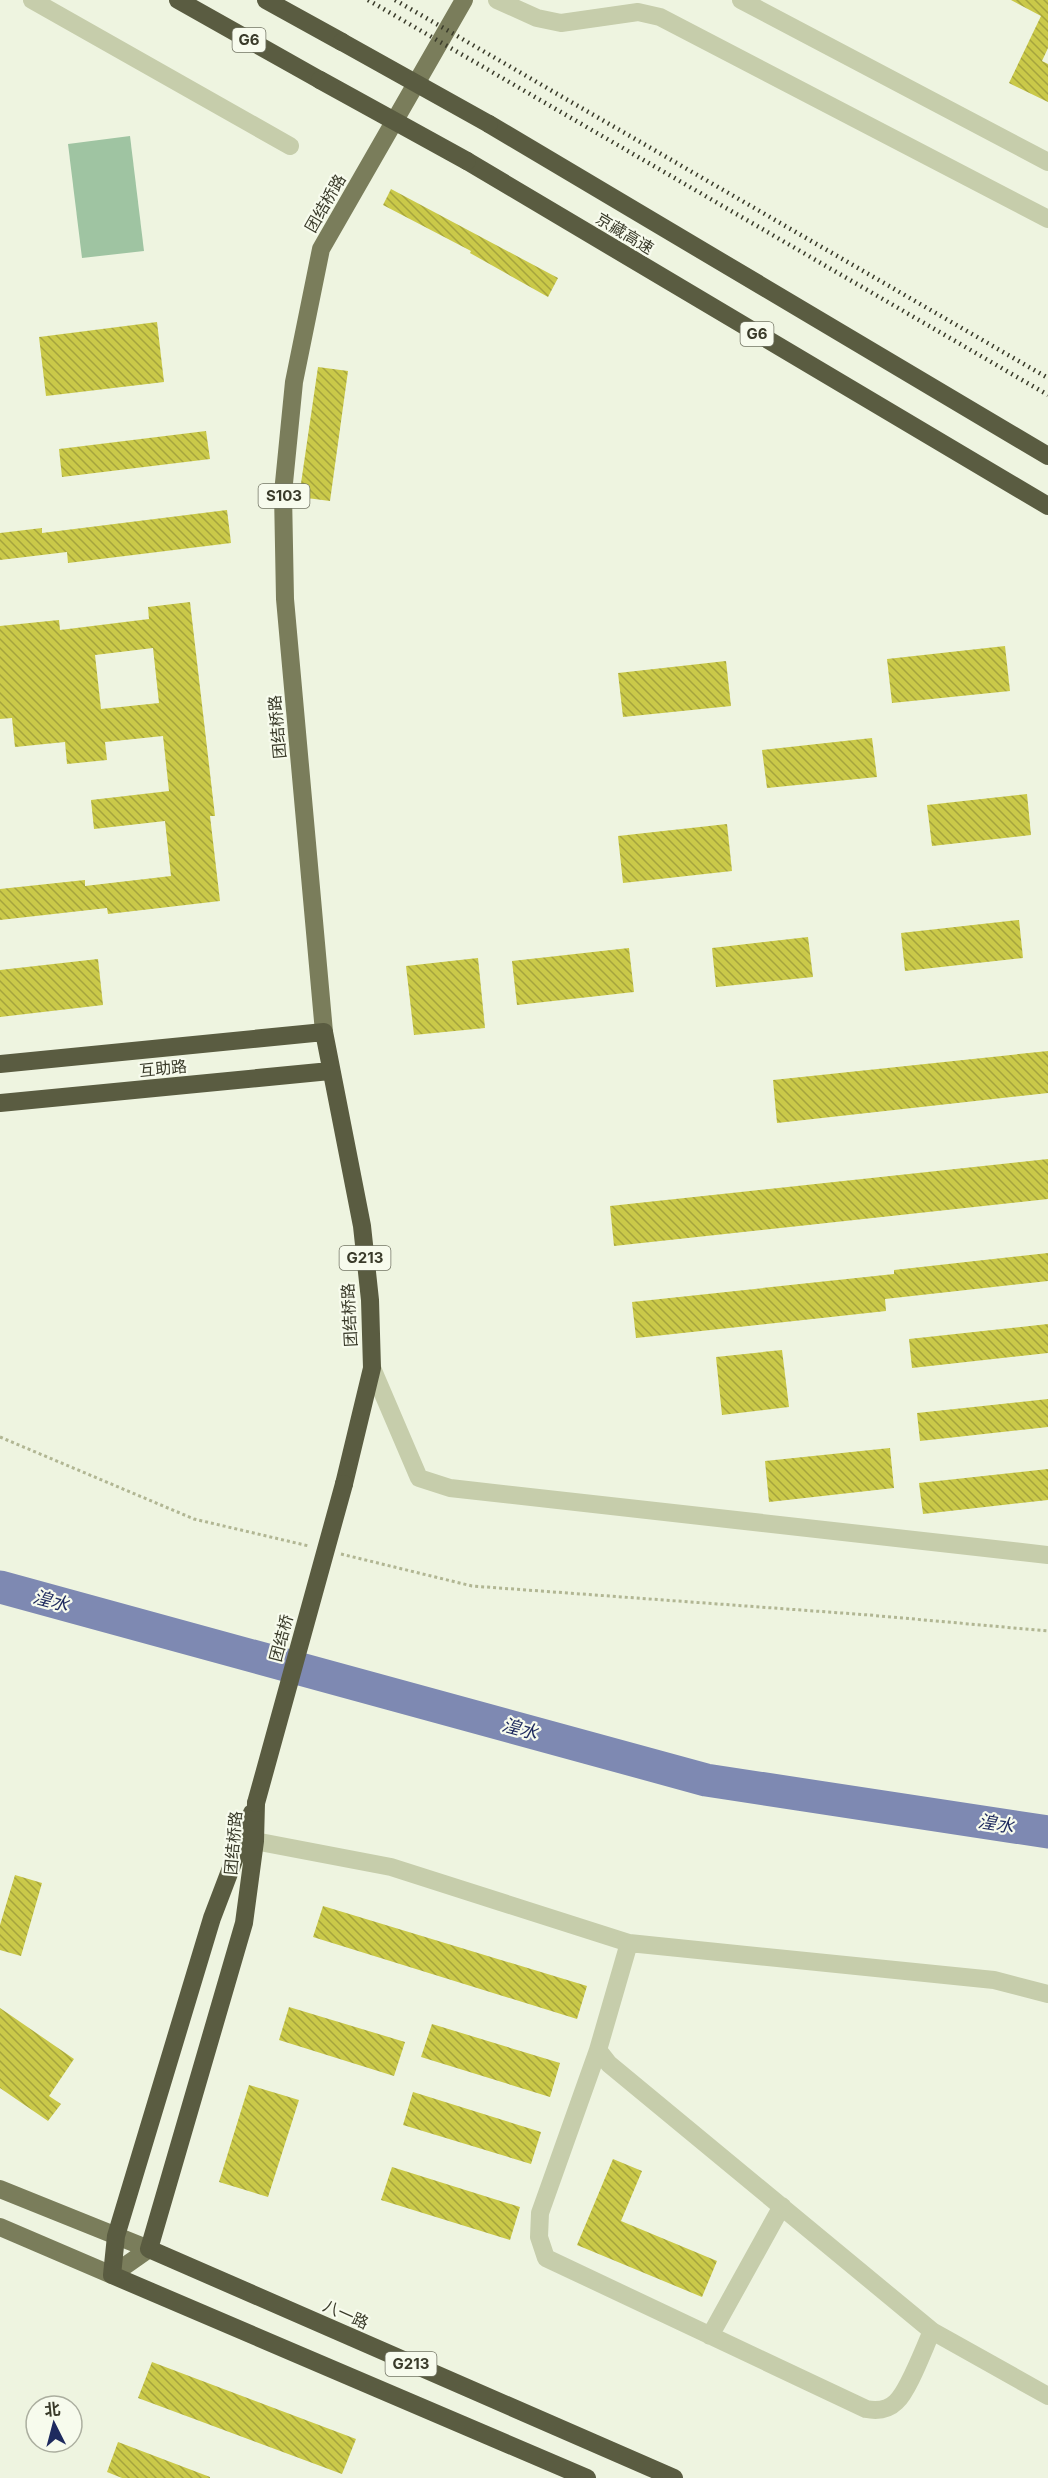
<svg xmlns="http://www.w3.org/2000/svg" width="1048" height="2478" viewBox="0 0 1048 2478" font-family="Inter,'Noto Sans SC',sans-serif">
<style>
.pitch{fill:#9fc4a2}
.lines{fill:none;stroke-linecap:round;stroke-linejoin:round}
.river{stroke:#7e89b2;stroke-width:33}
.building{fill:url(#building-back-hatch);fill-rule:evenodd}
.path{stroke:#b1b693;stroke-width:3;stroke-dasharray:3 3;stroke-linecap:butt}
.minor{stroke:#c6cdab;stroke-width:18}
.major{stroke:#7a7d5b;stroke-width:18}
.highway{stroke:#5a5c41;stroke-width:18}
.rail{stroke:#3a3b2a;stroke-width:4.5;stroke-dasharray:1.5 4.5;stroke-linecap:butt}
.highway-bridge{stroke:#5a5c41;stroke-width:18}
.labels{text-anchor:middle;stroke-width:4.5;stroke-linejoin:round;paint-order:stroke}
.shield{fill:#f7fbed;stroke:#737564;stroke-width:1.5}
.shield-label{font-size:15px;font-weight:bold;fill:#3a3b2a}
.street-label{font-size:16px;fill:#3a3b2a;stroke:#f7fbed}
.water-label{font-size:18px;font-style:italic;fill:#1e2a5e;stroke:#f7fbed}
</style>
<defs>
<pattern id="building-back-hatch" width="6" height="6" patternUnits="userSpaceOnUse" patternTransform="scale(1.5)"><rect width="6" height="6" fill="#cac949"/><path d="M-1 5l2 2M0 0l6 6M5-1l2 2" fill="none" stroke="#a5a43d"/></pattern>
</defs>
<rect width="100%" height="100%" fill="#eef4e0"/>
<!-- pitch -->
<path class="pitch" d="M130 136 144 251 82 258 68 144Z"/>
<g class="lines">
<!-- river -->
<path class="river" d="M0 1587 706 1780 1048 1832"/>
</g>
<!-- building -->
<path class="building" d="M1011 0H1048V48L1042 61 1048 64V102L1009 83 1041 16Z
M391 189 558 278 548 297 470 253 471 251 383 205Z
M157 322 164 382 46 396 39 337Z
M318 367 348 371 330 501 299 497Z
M206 431 210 459 62 477 59 449Z
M227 510 231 543 68 563 67 552 0 560V533L42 528V533Z
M190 602 215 816H210L220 901 108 914 107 908 0 920V889L85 880V886L171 876 165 821 94 829 91 800 169 791 163 736 105 742 107 760 67 764 65 742 15 747 12 718 0 719V626L59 620 60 630 149 619 148 607ZM153 648 159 703 101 709 95 655Z
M1005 646 1010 691 892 703 887 659Z
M726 661 731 706 623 717 618 673Z
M872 738 877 777 767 788 762 750Z
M1027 794 1031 835 932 846 927 805Z
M727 824 732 871 623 883 618 836Z
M1019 920 1023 958 905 971 901 933Z
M808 937 813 977 716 987 712 948Z
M629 948 634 992 517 1005 512 961Z
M478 958 485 1028 414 1035 406 966Z
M98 959 103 1005 0 1017V970Z
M1048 1051V1093L777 1123 773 1080Z
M1048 1159V1199L614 1246 610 1206Z
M1048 1253V1281L885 1299 886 1311 636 1338 632 1302 894 1274V1270Z
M1048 1324V1353L912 1368 909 1339Z
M782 1350 789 1407 722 1415 716 1357Z
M1048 1399V1427L920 1441 917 1413Z
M890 1448 894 1488 769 1502 765 1461Z
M1048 1469V1500L923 1514 919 1483Z
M15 1875 42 1883 21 1956 0 1950V1925Z
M323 1906 587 1986 577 2019 313 1937Z
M289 2007 405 2042 394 2076 279 2040Z
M0 2008 74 2059 49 2096 61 2104 48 2121 0 2088Z
M432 2024 560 2063 550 2097 421 2057Z
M249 2085 299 2100 268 2197 219 2182Z
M413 2092 541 2132 531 2164 403 2125Z
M613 2159 642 2171 621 2221 717 2261 702 2297 577 2245Z
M392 2167 520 2207 510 2240 381 2200Z
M152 2362 356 2439 342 2474 138 2398Z
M118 2442 210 2477V2478H122L107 2472Z"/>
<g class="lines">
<!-- path -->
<path class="path" d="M0 1437 194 1519 309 1546
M341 1554 472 1586 869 1615 1048 1631"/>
<!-- minor -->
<path class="minor" d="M32 0 290 146
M497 0 537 18 561 23 638 12 660 17 1048 219
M741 0 1048 162
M372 1368 419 1478 450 1488 1048 1555
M255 1841 391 1867 629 1943 994 1980 1048 1994
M629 1943 598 2050 609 2064 932 2331 1048 2396
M598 2050 540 2213 539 2237 546 2258 866 2409C877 2411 888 2410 896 2402 909 2390 924 2348 932 2331
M710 2336 782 2206"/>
<!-- major -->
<path class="major" d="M324 1032 285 599 283 493 294 382 321 249 464 0
M0 2189 149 2249
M0 2227 112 2275 149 2249"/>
<!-- highway -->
<path class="highway" d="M178 0 320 80
M266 0 342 42
M489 124 1048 456
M467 161 1048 506
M0 1064 324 1032 362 1226 370 1300 372 1368 344 1484
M0 1103 330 1071
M256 1803 255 1841 244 1923 149 2249 674 2478
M252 1813 212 1918 116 2236 112 2275 587 2478"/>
<!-- rail -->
<path class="rail" d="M368 0 1048 395
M395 0 1048 378"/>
<!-- highway-bridge -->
<path class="highway-bridge" d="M342 42 489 124
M320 80 467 161
M256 1803 344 1484"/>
</g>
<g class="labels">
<!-- shield labels -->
<g class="shield">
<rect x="232.5" y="28" width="33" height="24" rx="4.5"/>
<rect x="740.5" y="322" width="33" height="24" rx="4.5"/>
<rect x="258.5" y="484" width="51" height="24" rx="4.5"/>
<rect x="339.5" y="1246" width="51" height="24" rx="4.5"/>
<rect x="385.5" y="2352" width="51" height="24" rx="4.5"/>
</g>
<g class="shield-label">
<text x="249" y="45">G6</text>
<text x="757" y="339">G6</text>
<text x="284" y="501">S103</text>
<text x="365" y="1263">G213</text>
<text x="411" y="2369">G213</text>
</g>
<!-- street labels -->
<g class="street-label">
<text transform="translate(325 203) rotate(-60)" y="6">团结桥路</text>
<text transform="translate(625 233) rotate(31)" y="6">京藏高速</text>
<text transform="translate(277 727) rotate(-95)" y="6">团结桥路</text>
<text transform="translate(163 1068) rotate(-6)" y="6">互助路</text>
<text transform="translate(349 1315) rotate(-93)" y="6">团结桥路</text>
<text transform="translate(281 1638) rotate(-75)" y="6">团结桥</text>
<text transform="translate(233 1843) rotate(-85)" y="6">团结桥路</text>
<text transform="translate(346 2314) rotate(24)" y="6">八一路</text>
</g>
<!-- water labels -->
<g class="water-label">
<text transform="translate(51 1601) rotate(15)" y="6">湟水</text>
<text transform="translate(520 1729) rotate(15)" y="6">湟水</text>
<text transform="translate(996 1824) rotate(9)" y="6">湟水</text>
</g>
</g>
<!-- north arrow -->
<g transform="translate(54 2424) rotate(354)"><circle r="28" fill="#f7fbed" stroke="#abae9f" stroke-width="1.5"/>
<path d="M0-4.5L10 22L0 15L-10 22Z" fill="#1e2a5e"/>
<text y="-9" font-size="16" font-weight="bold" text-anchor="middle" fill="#3a3b2a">北</text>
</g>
</svg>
